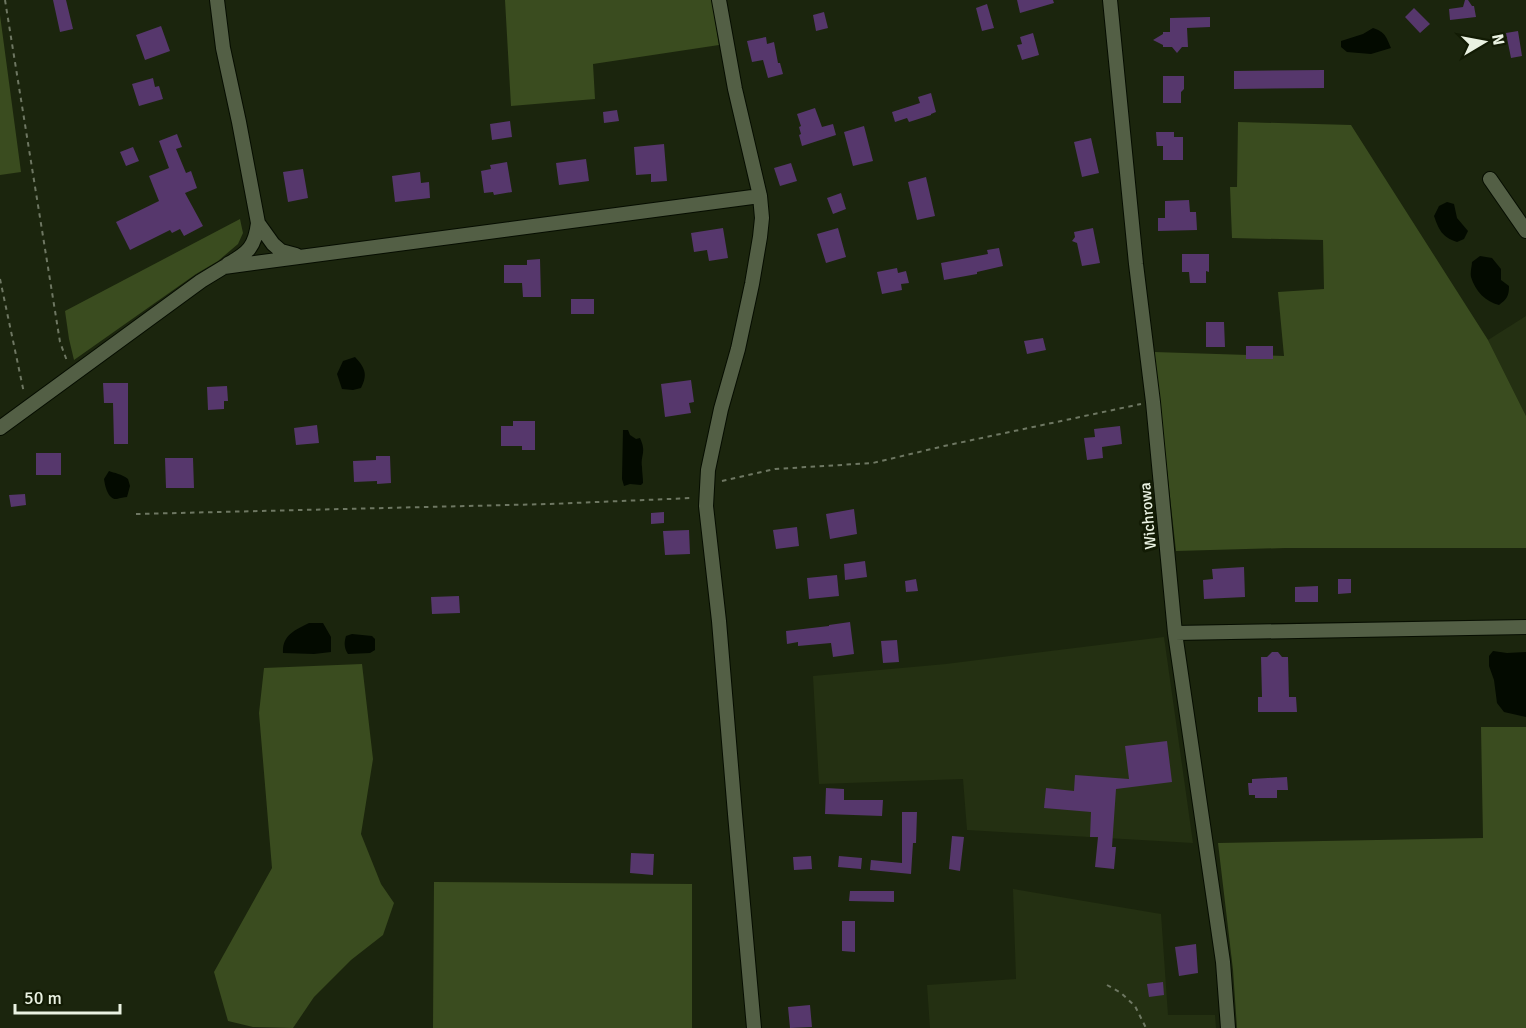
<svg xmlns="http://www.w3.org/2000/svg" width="1526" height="1028" viewBox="0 0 1526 1028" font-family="Signika,sans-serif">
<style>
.built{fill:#243012}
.green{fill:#3a4c1f}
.water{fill:#030a00}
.building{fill:#56376c}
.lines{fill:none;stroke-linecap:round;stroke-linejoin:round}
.minor-casing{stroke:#060d00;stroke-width:16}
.path{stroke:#6e7762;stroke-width:2;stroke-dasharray:4.5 4.5;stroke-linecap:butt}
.minor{stroke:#535f45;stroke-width:14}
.labels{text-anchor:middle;stroke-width:6;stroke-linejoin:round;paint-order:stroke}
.street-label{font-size:16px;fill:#eaf2e2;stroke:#121b04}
</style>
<rect width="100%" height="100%" fill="#1b250d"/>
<!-- built -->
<path class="built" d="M1526 316V416L1488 340Z
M1164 637 1193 843 967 830 963 779 819 784 813 676 946 664Z
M1013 889 1161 914 1168 1015H1215L1216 1028H930L927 985 1016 979Z"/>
<!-- green -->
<path class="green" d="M505 0H712L719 45 593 64 595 99 511 106Z
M0 15 21 172 0 175Z
M1238 122 1351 125 1488 340 1526 416V548H1285L1176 551 1154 352 1284 356 1278 292 1324 289 1323 240 1232 238 1230 187H1237Z
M240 219 243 233 238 244 218 261 196 274 74 360 69 339 65 311Z
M362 664 373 759 361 834 381 884 394 903 383 935 351 960 314 997 293 1028 253 1027 228 1021 214 972 272 868 259 713 264 668Z
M1481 727H1526V1028H1237L1233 970 1218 843 1483 838Z
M434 882 692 884V1028H433Z"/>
<!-- water -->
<path class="water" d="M1373 28C1385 32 1386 36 1391 48L1371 54 1347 52 1341 47V41L1363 34Z
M1447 202 1454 204 1457 218 1468 231 1464 239 1457 242C1442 237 1439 230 1434 216L1439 206Z
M1480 256 1492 258 1501 269V280L1509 286C1509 296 1507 299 1499 305 1486 302 1475 291 1471 277 1470 272 1472 266 1472 262Z
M355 357C365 368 368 374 361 388L353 390 342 389 337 374 343 361Z
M623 430H628L630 435 636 439 640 438C647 453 640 455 642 467 642 472 643 477 643 483L641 485 630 484 624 486 622 479Z
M109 471C114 473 122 474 128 479L130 486 127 497C124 497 120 498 117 499 108 500 105 486 104 479Z
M309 623H323L331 637V652L314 654 283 653C282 635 295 630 309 623Z
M352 634 372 636 375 639V650L370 653 348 654C344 648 344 643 346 636Z
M1493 651 1507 653 1526 652V717L1504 712 1497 703 1494 680 1489 666V656Z"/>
<!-- building -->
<path class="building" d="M53 0H66L73 29 60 32Z
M1017 0H1053L1054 3 1020 13Z
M1465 0H1468L1472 6H1474L1476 17 1450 20 1449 9 1463 7Z
M987 4 994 28 982 31 976 8Z
M1414 8 1430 24 1420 33 1405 17Z
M824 12 828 28 816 31 813 15Z
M1210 17V27L1187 28 1188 47H1182L1177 53 1172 47H1163V45L1153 40 1163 34V32H1170V18Z
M161 26 170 51 145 60 136 35Z
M1518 31 1522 56 1511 58 1506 33Z
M1033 33 1039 55 1022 60 1017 45 1022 44 1020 37Z
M766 37 767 44 774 42 778 63H780L783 74 768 78 763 60 752 62 747 41Z
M1324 70V88L1234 89V71Z
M1163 76H1184V89L1181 92V103H1163Z
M153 78 155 87 159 86 163 99 139 106 132 84Z
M931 93 936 112 931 114V115L909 122 907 118 895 122 892 112 920 103 918 97Z
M815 108 822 127 833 124 836 135 802 146 799 135 801 134 799 127 801 126 797 114Z
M617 110 619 121 604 123 603 112Z
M510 121 512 137 492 140 490 124Z
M864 126 873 161 853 166 844 132Z
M1156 132H1174V137H1183V160H1163V146H1157Z
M177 134 182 147 176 149 186 173 191 171 197 188 185 193 203 226 184 236 180 229 172 233 170 230 130 250 116 222 159 201 149 176 169 168 159 141Z
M1091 138 1099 173 1082 177 1074 142Z
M664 144 667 181 651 182V174L636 175 634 147Z
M133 147 139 161 126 166 120 152Z
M586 159 589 181 559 185 556 163Z
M507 162 512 192 494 195 493 192 484 193 481 171 491 169 490 165Z
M791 163 797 181 780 186 774 168Z
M303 169 308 198 288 202 283 172Z
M420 172 421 183 429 182 430 198 395 202 392 176Z
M926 177 935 216 917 220 908 182Z
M841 193 846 209 833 214 827 198Z
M1189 200 1190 212H1196L1197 230 1158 231V218H1165V201Z
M723 228 728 258 709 261 707 250 694 252 691 233Z
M838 228 846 257 826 263 817 234Z
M1093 228 1100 263 1082 266 1077 243 1072 241 1075 237 1074 232Z
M999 248 1003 266 977 272V274L944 280 941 263 988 254 987 250Z
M1182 254H1209V272L1206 271V283H1190L1189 272H1182Z
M540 259 541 297H523L522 283H504V265H527V260Z
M897 268 898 273 906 271 909 283 901 284 902 290 882 294 877 272Z
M571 299H594V314H571Z
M1206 322H1224L1225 347H1206Z
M1043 338 1046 350 1027 354 1024 341Z
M1246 346H1273V359H1246Z
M691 380 694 402 689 403 691 413 665 417 661 384Z
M103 383H128V444H114L113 403H104Z
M227 386 228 401H224V409L208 410 207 387Z
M513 421H535V450H522V446H501V426H513Z
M317 425 319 443 296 445 294 428Z
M1120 426 1122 444 1102 447 1103 458 1087 460 1084 438 1095 437 1094 429Z
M36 453H61V475H36Z
M376 456H390L391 483 377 484V481L354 482 353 461 376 460Z
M165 458H193L194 488H166Z
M25 494 26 505 11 507 9 495Z
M854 509 857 534 830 539 826 514Z
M664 512V523L651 524V513Z
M797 527 799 546 776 549 773 530Z
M689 530 690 554 665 555 663 531Z
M865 561 867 577 845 580 844 564Z
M1244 567 1245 597 1204 599 1203 580 1213 579 1212 569Z
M837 575 839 596 809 599 807 578Z
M916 579 918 591 906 592 905 581Z
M1338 579H1351V593L1338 594Z
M1318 586V602H1295V587Z
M459 596 460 613 432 614 431 597Z
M850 622 854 654 833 657 831 643 798 646V642L787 644 786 631 829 626V625Z
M897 640 899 662 883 663 881 641Z
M1272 652H1278L1282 657H1288L1289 697H1296L1297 712H1258V697H1262L1261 657H1267Z
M1167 741 1172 782 1116 789 1112 847H1116L1114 869 1095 867 1098 837H1090L1091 812 1044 808 1046 788 1074 791 1075 775 1129 779 1125 746Z
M1287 777 1288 790H1277V798H1255V795H1249L1248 783H1252V779Z
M826 788 844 789V800H883L882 816 825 814Z
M902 812H917L916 843H913L911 874 870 870 871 860 902 863Z
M952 836 964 837 960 871 949 869Z
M631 853 654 854 653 875 630 873Z
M811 856 812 869 794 870 793 857Z
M839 856 862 858 861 869 838 867Z
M850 891H894V902L849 901Z
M842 921H855V952L842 951Z
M1196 944 1198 973 1179 976 1175 947Z
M1163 982 1164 995 1149 997 1147 984Z
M810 1005 812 1027 790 1028 788 1007Z"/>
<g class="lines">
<!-- minor casing -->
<g class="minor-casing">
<path id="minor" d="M217 0 223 48 239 122 258 223C255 247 248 253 228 264
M1110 0 1136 264 1153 402 1175 633 1223 962 1228 1028
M1490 179 1526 231
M258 223 273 244 281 251 296 255
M0 428 201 281 224 267 760 196 735 89 719 0
M1175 633 1526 627
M754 1028 735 814 719 621 706 506 708 470 721 409 738 349 752 284 760 237 762 218 760 196"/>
</g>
<!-- path -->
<path class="path" d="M5 0 60 342 67 361
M0 279 24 393
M722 481 775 469 873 463 944 446 1141 404
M136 514 550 504 692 498
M1107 985 1121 993 1135 1006 1146 1028"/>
<!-- minor -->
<use href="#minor" class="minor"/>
</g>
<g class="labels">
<!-- street labels -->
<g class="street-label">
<text transform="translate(1147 516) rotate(-95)" y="6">Wichrowa</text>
</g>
</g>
<!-- north arrow -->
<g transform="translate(1484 42) rotate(80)" stroke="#121b04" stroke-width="4.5" paint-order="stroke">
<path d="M0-4.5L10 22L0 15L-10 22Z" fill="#eaf2e2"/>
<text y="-9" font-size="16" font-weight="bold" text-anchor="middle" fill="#eaf2e2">N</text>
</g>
<!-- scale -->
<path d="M15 1004v9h105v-9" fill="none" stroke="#eaf2e2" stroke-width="3"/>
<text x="24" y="1004" font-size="18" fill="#eaf2e2" stroke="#121b04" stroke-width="4.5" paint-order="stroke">50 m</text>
</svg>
